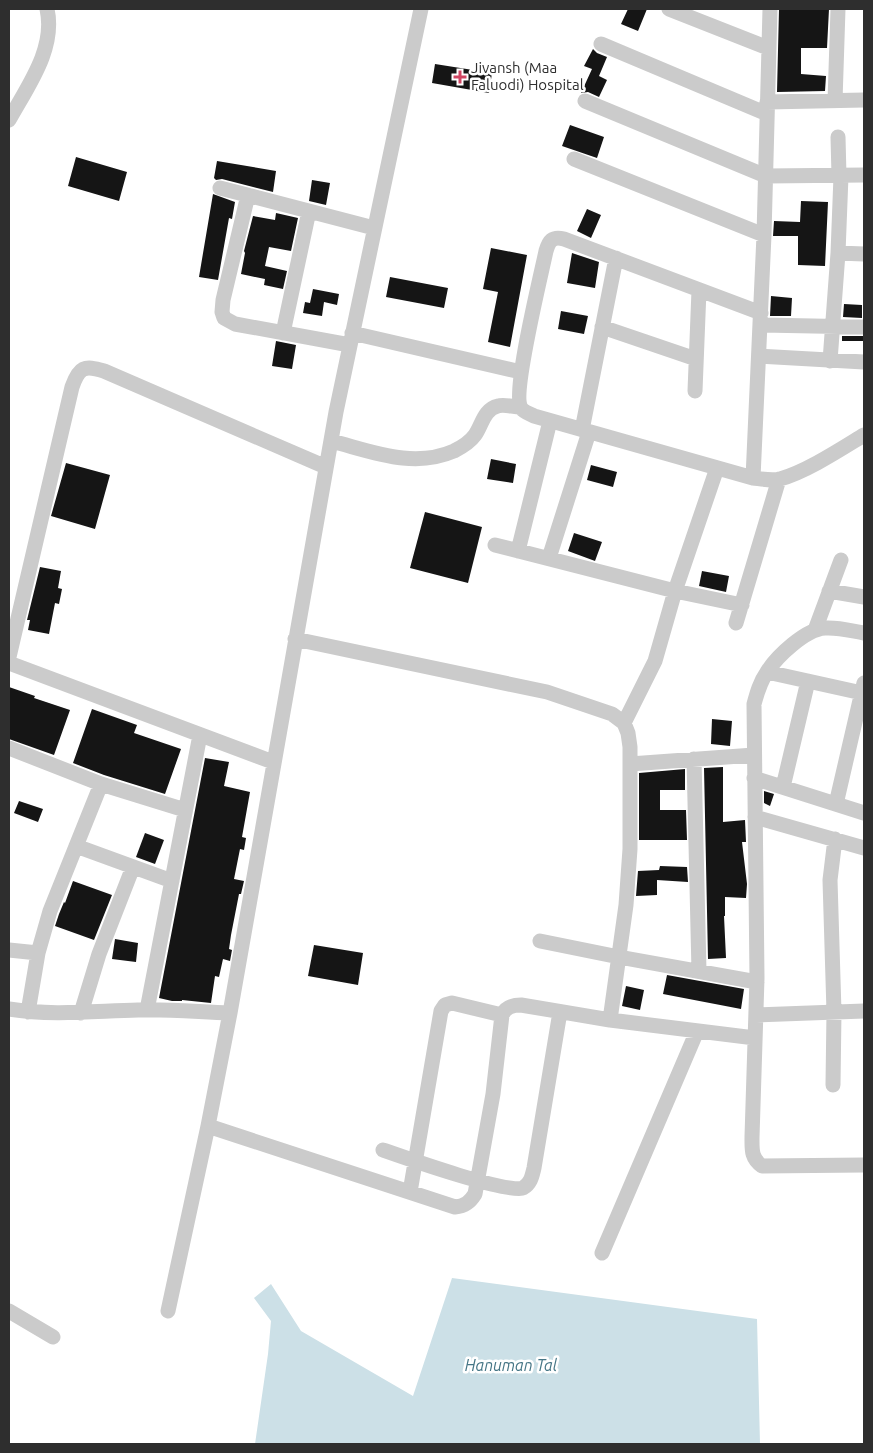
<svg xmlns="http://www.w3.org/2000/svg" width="873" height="1453" viewBox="0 0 873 1453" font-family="Ubuntu,sans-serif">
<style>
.water{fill:#cce0e7}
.building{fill:#151515}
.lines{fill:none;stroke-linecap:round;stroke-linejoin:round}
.minor{stroke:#cbcbcb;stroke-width:15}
.poi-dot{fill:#d04562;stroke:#fff;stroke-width:2}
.labels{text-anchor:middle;stroke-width:5;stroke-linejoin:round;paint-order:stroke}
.poi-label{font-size:15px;fill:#2e2e2e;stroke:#fff;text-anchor:start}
.water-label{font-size:16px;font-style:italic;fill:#467686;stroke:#fff}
</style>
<rect width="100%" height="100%" fill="#fff"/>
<!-- water -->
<path class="water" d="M452 1278 757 1319 760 1444H255L268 1354 271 1321 254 1298 271 1284 301 1331 413 1396Z"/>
<!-- building -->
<path class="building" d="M628 9H647L638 31 621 24Z
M779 9H829L827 48H801V74L826 76 825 91 777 92Z
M593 49 597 53 607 57 599 76 607 80 599 97 588 92 581 93 592 69 584 66Z
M435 64 492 73 489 93 432 83Z
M570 125 604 137 597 158 562 146Z
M76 157 127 172 119 201 68 186Z
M217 161 276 171 273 192 222 179 216 180 214 178Z
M312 180 330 183 326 205 309 201Z
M213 194 235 202 232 219 229 218 218 280 199 277Z
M801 201 828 202 825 266 798 265V236H773L774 221 800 222Z
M587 209 601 215 591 238 577 231Z
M276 213 298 218 291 251 269 247 265 266 287 271 283 289 264 285 265 279 241 274 245 253 244 251 253 216 275 220Z
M491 248 527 255 510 347 488 342 498 292 483 289Z
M572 253 599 262 595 288 567 283Z
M390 277 448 288 444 308 386 297Z
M313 289 339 294 337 305 324 302 322 316 303 313 305 302 310 303Z
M771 296 792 298 791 316H770Z
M844 304 862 305V318L843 317Z
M561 311 588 316 584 334 558 329Z
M842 336H864V341H842Z
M276 341 296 345 292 369 272 366Z
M491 459 516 464 513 483 487 479Z
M66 463 110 475 95 529 51 516Z
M591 465 617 472 613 487 587 480Z
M425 512 482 527 468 583 410 568Z
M574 533 602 542 595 561 568 551Z
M40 567 61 571 58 588 62 589 59 604 55 603 49 634 28 630 30 620H27Z
M702 571 729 576 726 592 699 586Z
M9 687 35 696 34 698 70 710 54 755 9 739Z
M92 709 137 725 134 733 181 749 165 794 104 775 73 763Z
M712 719 732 721 730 746 711 744Z
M205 758 229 762 224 786 250 792 242 837 246 838 244 850 240 849 234 879 244 881 241 894H239L231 935 229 949 232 950 230 961 223 959 219 977 215 976 211 1003 182 1000V1001H172L159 998Z
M723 767V822L745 820 746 842H742L747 884 746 898 725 897V916H724L726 958 708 959 704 768Z
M685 769V790H660V810H686L687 840H639V773Z
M764 791 774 794 770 806 764 803Z
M19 801 43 809 38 822 14 813Z
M145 833 164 840 155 864 136 857Z
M660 866 687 867 688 882 657 880V895L636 896 638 871 659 870Z
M73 881 112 895 94 940 55 926 59 914 64 902 65 903Z
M115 939 138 943 136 962 112 959Z
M314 945 363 953 358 985 308 976Z
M667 975 744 989 741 1009 663 994Z
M626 986 644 990 640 1010 622 1006Z"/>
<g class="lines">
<!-- minor -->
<path class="minor" d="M669 9 768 48
M601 44 767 114
M585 101 766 176 864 175
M835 101 838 9
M767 102 864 100
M9 120C27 87 56 49 47 9
M838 137 839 176
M574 159 764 235
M220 188 374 228
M248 195 223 300 222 312 224 318 235 324 350 345
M838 253 864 254
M761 313 564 239C552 236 549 241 546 251 541 275 512 393 521 408 524 412 530 414 534 416L753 478C762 479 772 481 780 479 806 472 841 449 864 435
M760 325 864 327
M602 327 696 359
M283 333 309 211
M352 333 521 372
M759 356 864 362
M830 361 838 253 841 176
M695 391 699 290
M582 430 616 258
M331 441C371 451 413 469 454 451 462 447 470 442 475 435 482 425 484 409 498 406 504 404 513 407 520 407
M753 478 764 235 770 9
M495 545 675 591 742 605
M518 551 550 421
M549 558 589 432
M829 591 864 597
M736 623 779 479
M815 630 841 560
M864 633C852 631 838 627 825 628 806 629 777 656 767 672 760 682 757 693 754 704L757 978 752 1137C752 1150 751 1158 762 1166L864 1165
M295 639 547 692 612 714 624 723 628 733 630 747V849L626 905 610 1020
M9 657 72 387C79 367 84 365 104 371L326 467
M9 663 273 762
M767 672 862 693
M624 723 655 661 675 591 717 468
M9 748 101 784 185 810
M694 759 699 971
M630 764 754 755
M754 778 864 813
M783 787 808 681
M836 804 864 683
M755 817 864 848
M76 846 172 881
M540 941 619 957 757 982
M9 950 38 953
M9 1009C53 1016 94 1011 138 1010 169 1009 199 1012 230 1013
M147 1010 200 735
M28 1012 38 953 50 911 101 784
M81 1013 99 954 133 867
M756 1015 864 1011
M833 1085 834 1012 830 880 835 839
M208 1126 455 1207C465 1206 470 1202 475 1194L493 1094 502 1015C506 1007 512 1005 521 1005L610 1020 755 1038
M383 1150C403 1157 510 1195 523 1188 531 1183 532 1176 534 1168L560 1012
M410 1192 441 1011 445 1005 452 1003 502 1015
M602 1253 697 1031
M9 1311 53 1337
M168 1311 208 1126 230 1013 336 412 421 9"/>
</g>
<!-- markers -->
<path class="poi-dot" d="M457.5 69.5h5v5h5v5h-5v5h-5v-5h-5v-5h5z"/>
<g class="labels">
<!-- poi labels -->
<g class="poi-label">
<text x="471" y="73">Jivansh (Maa<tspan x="471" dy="17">Faluodi) Hospital</tspan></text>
</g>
<!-- water labels -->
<g class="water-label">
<text x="511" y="1371">Hanuman Tal</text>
</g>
</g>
<!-- border -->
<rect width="873" height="1453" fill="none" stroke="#2e2e2e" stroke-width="20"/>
</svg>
